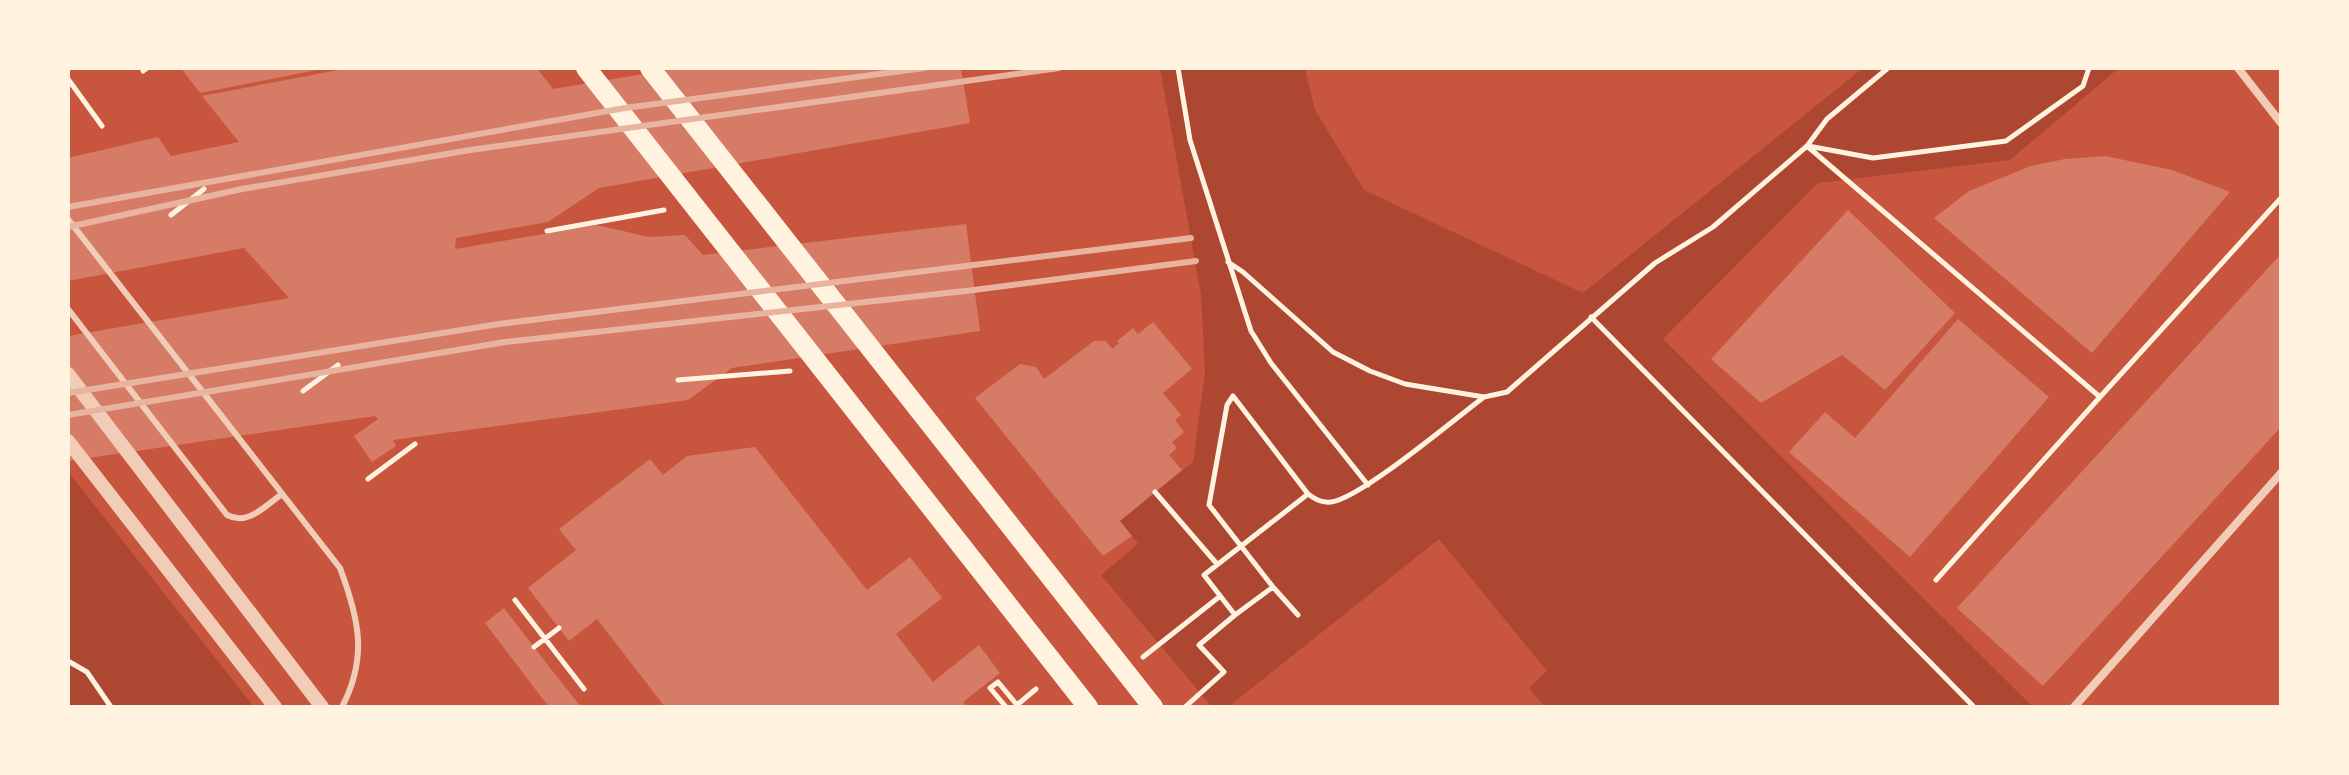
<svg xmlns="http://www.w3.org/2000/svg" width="2349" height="775" viewBox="0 0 2349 775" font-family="Signika,sans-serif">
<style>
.green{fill:#ae4732}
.building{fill:#d67c66}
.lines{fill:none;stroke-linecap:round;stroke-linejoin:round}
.path{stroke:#fff3e0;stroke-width:5}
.service{stroke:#f1ccb7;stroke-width:6}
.minor{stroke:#f1ccb7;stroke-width:8}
.tertiary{stroke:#f1ccb7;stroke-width:14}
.primary{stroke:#fff3e0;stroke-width:20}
.rail{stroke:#e9b49f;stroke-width:6}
</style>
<rect width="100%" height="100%" fill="#c8553d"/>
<!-- green -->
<path class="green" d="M1160 68H1305L1315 110 1364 190 1583 293 1863 68H2119L2010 160 1818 183 1663 339 2033 707H1545L1529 688 1547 671 1439 539 1228 707H1212L1101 575 1138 544 1120 521 1193 462 1205 373 1201 294Z
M69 473 254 707H68Z"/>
<!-- building -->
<path class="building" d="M181 68H322V69L200 93Z
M349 68H537L553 89 680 68H961L970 123 599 188 548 222 456 238 455 249 597 225 649 237 685 235 703 255 966 224 980 331 732 368 688 400 393 440 396 446 372 462 354 436 378 419 375 416 68 461V336L289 298 244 248 68 281V158L158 137 171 156 239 142 202 96Z
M2105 156 2172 170 2230 192 2092 353 1934 218 1969 191 2031 166 2065 159Z
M1848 210 1955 313 1885 390 1842 355 1761 403 1711 359Z
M2281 254V427L2043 686 1957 608Z
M1958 319 2049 397 1910 557 1789 452 1825 412 1855 438Z
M1153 322 1192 369 1163 393 1181 415 1175 420 1184 432 1172 442 1177 448 1169 455 1182 470 1120 521 1132 536 1103 556 975 398 1020 364 1036 367 1044 379 1094 341H1106L1112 349 1119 343 1117 341 1133 328 1138 334Z
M755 447 867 590 910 557 942 598 896 634 933 682 979 645 1000 673 963 702 967 707H665L597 619 569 641 528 588 576 550 559 529 650 459 663 475 687 456Z
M504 608 547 664 581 707H549L485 623Z"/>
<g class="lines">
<!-- path -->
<path class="path" d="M1178 68 1190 140 1251 331 1271 363 1368 485
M143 71 147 68
M68 79 102 126
M1807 146 2100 397 2281 198
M1808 146 1873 158 2006 141 2083 86 2089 68
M171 215 204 189
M547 231 664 210
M1228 262 1243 272 1333 352 1370 371 1405 384 1484 397 1507 392 1655 263 1713 227 1807 146 1827 119 1888 68
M1591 317 1974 707
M678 380 790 371
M303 391 338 365
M368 479 415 444
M1155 492 1217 564
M1936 580 2100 397
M1273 587 1235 615 1204 575 1308 494
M515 600 584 689
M1298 615 1273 587 1209 505 1227 405 1233 396 1308 494C1315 499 1321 503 1331 502 1360 499 1456 418 1484 397
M534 647 559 628
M1143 657 1219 597
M68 661 87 672 111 707
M1006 707 990 688 998 682 1017 705 1036 689
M1185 707 1224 672 1199 645 1235 615"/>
<!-- service -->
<path class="service" d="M68 219 340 568C359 619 368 657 342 707
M68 309 227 515C248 526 265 506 282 494"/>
<!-- minor -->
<path class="minor" d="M2238 68 2281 123
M2074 707 2281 473"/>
<!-- tertiary -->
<path class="tertiary" d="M68 374 322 707
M68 441 275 707"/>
<!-- primary -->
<path class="primary" d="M586 68 1088 707
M650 68 1153 707"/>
<!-- rail -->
<path class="rail" d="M68 207 625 108 924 68
M68 227 242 189 470 150 1059 68
M68 393 499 324 1191 238
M68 415 505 342 974 290 1196 261"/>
</g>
<!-- border -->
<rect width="2349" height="775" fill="none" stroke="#fff3e0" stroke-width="140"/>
</svg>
